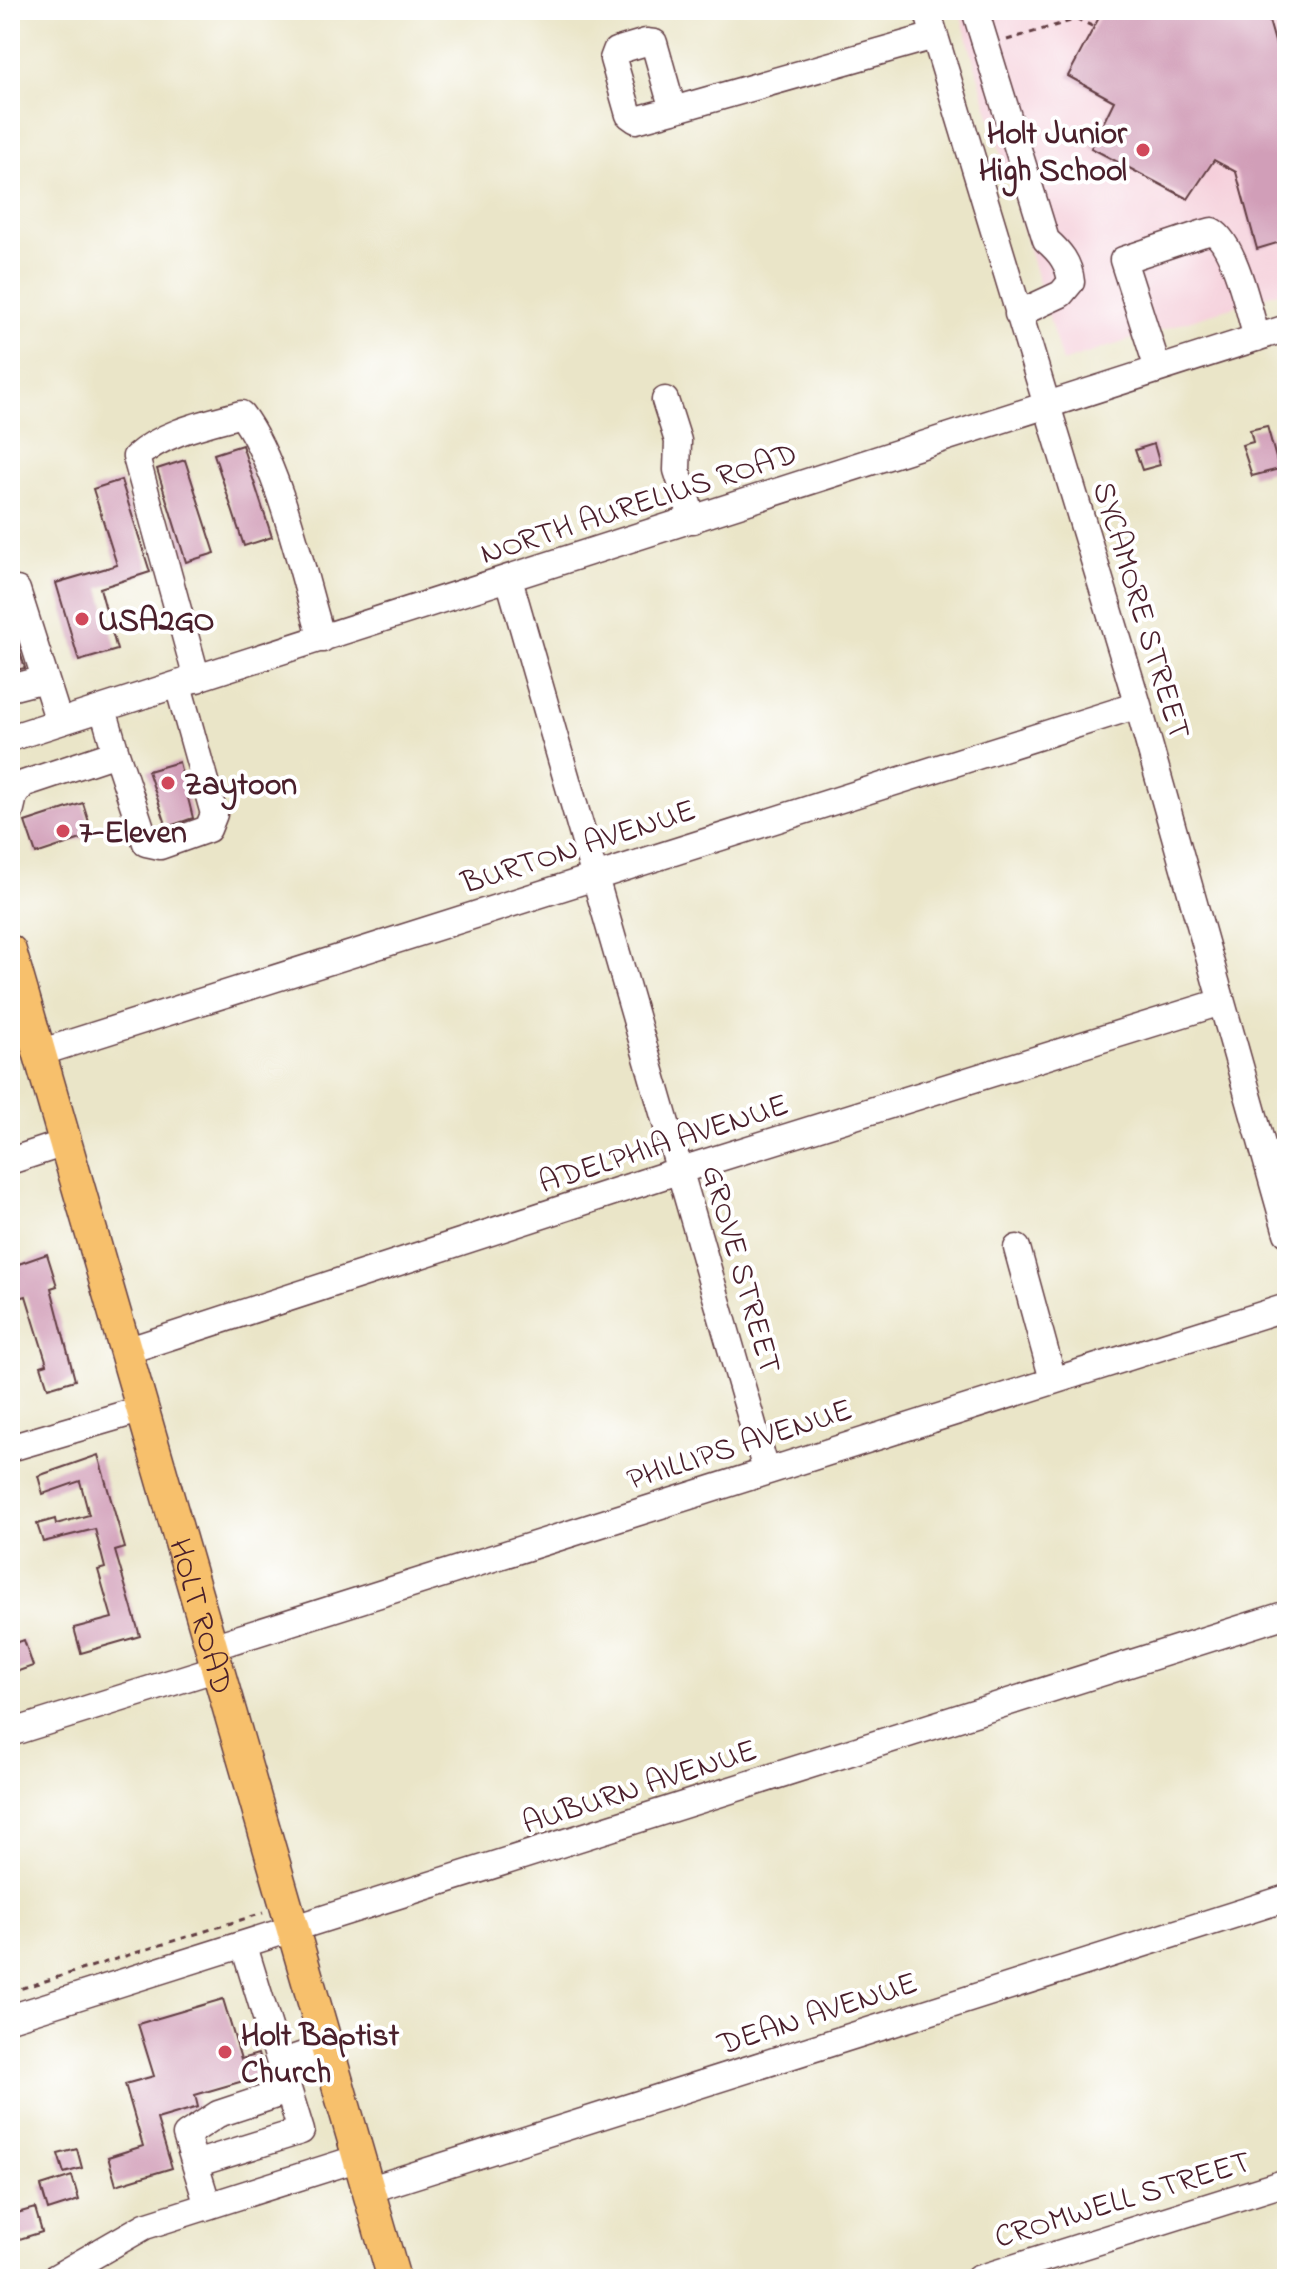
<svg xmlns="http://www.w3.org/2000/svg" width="1297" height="2289" viewBox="0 0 1297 2289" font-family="'Indie Flower',sans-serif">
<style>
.built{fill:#f5cfda}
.building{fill:#d19eb8}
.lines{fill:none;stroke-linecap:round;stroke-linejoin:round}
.minor-casing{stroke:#623d43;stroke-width:29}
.major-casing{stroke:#623d43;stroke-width:35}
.path{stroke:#623d43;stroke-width:3;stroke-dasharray:6 6;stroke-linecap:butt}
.minor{stroke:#fff;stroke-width:26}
.major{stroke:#f7c06c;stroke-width:32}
.poi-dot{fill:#d1495b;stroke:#fff;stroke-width:3}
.labels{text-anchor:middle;stroke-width:8;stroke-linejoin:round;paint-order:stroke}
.poi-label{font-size:32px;font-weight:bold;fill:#4a1f2b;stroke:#fff;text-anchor:start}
.street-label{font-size:32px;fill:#4a1f2b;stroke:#fff}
</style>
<rect width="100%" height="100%" fill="#fff"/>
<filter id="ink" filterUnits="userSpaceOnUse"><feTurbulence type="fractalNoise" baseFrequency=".0125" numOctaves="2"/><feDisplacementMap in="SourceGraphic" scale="16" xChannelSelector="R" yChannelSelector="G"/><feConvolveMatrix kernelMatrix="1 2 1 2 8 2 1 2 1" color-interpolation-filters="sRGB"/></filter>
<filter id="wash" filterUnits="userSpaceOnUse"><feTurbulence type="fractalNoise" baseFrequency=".006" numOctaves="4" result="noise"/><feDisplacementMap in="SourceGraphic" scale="32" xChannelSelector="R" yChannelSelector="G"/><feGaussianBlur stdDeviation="1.8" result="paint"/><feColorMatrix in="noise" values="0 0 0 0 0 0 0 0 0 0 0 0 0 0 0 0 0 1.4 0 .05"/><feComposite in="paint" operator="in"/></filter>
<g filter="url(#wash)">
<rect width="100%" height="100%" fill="#eae5c8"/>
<!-- built -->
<path class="built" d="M959 10H1287V289L1062 362Z"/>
<g id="blocks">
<!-- building -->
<path class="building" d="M1103 10H1266L1287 84V150L1283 151 1287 163V240L1257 249 1236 172 1214 160 1188 199 1091 148 1114 101 1068 76Z
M1267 426 1279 469 1252 476 1242 445 1253 442 1250 430Z
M1154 444 1160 465 1142 470 1135 450Z
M242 445 272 537 244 546 214 454Z
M185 460 215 553 186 562 157 469Z
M121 480 150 572 100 588 117 650 79 661 56 583 117 565 93 489Z
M10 621 25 668 10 671Z
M179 762 193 818 167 827 148 771Z
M83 803 93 835 36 854 25 822Z
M47 1254 57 1286 51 1288 75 1380 48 1388 41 1366 47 1364 26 1296 19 1298 10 1267Z
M98 1455 125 1548 115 1551 140 1636 81 1653 74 1628 112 1618 98 1570 105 1568 95 1529 43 1542 37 1524 55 1519 56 1524 89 1515 80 1481 43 1494 38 1476Z
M24 1640 33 1666 10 1674V1645Z
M223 1999 241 2059 258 2054 264 2075 195 2095 198 2107 157 2119 172 2168 116 2185 108 2157 143 2146 125 2084 154 2076 138 2024Z
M77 2149 82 2168 64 2173 58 2154Z
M72 2176 79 2200 48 2210 41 2186Z
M35 2208 42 2232 10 2242V2215Z"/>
</g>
</g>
<g filter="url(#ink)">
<use href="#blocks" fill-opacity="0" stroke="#623d43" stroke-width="2"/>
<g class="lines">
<!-- minor casing -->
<g class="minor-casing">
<path id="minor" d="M927 10 1138 705 1287 1233
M975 10 1046 240C1060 252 1069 263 1071 282L1061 294 1018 314
M673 110 654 43 646 42 616 51 613 59 629 115 636 120 673 110 934 36
M1158 369 1123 260 1201 234 1212 231C1235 244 1249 312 1257 338
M665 400 678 441 677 470 693 520
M509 579 766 1470
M10 592 17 590 59 722
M197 679 136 457C164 432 205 424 241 414 279 463 303 576 322 639
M10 688 45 679
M10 738 1287 328
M116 753 146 843 160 846 208 829 214 814 178 685
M10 813 14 796 23 784 116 753 103 709
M39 1053 1138 705
M10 1161 65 1143
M1017 1248 1053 1380
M126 1351 678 1171 1221 1002
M10 1448 143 1409
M212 1647 1287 1307
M10 1733 218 1668
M10 2018 1287 1614
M280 2063 327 2047
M195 2164 301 2131 244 1946
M368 2190 1287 1898
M208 2206 186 2135 218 2114 288 2091
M53 2279 145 2226 359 2158
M978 2279 1287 2182"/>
</g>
<!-- major casing -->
<g class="major-casing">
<g id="major">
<path id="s1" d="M10 951 394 2279"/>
</g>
</g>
<!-- path -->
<path class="path" d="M1075 10 1077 19
M1007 40 1077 19 1094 27
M10 1992 263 1913"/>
<!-- minor -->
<use href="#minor" class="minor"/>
<!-- major -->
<use href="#major" class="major"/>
</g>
</g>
<!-- markers -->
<g class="poi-dot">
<circle cx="1143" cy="150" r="8"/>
<circle cx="82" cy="619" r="8"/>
<circle cx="168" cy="783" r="8"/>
<circle cx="63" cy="831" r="8"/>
<circle cx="225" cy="2052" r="8"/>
</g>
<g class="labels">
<!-- poi labels -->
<g class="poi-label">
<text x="1127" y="143" text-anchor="end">Holt Junior<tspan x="1127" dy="37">High School</tspan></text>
<text x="98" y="630">USA2GO</text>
<text x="184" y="794">Zaytoon</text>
<text x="79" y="842">7-Eleven</text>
<text x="241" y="2045">Holt Baptist<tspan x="241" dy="37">Church</tspan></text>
</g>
<!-- street labels -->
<g class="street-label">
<text transform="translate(638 502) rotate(-18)" y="11">NORTH AURELIUS ROAD</text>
<text transform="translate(1143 610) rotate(73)" y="11">SYCAMORE STREET</text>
<text transform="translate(578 845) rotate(-18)" y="11">BURTON AVENUE</text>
<text transform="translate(663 1142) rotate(-18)" y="11">ADELPHIA AVENUE</text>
<text transform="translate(743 1269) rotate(74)" y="11">GROVE STREET</text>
<text transform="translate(739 1443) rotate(-18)" y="11">PHILLIPS AVENUE</text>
<text dy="11" stroke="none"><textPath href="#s1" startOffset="692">HOLT ROAD</textPath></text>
<text transform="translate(639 1785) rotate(-18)" y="11">AUBURN AVENUE</text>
<text transform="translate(817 2012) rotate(-18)" y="11">DEAN AVENUE</text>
<text transform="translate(1122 2198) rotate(-17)" y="11">CROMWELL STREET</text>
</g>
</g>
<!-- margin -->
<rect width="1297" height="2289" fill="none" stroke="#fff" stroke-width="40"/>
</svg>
